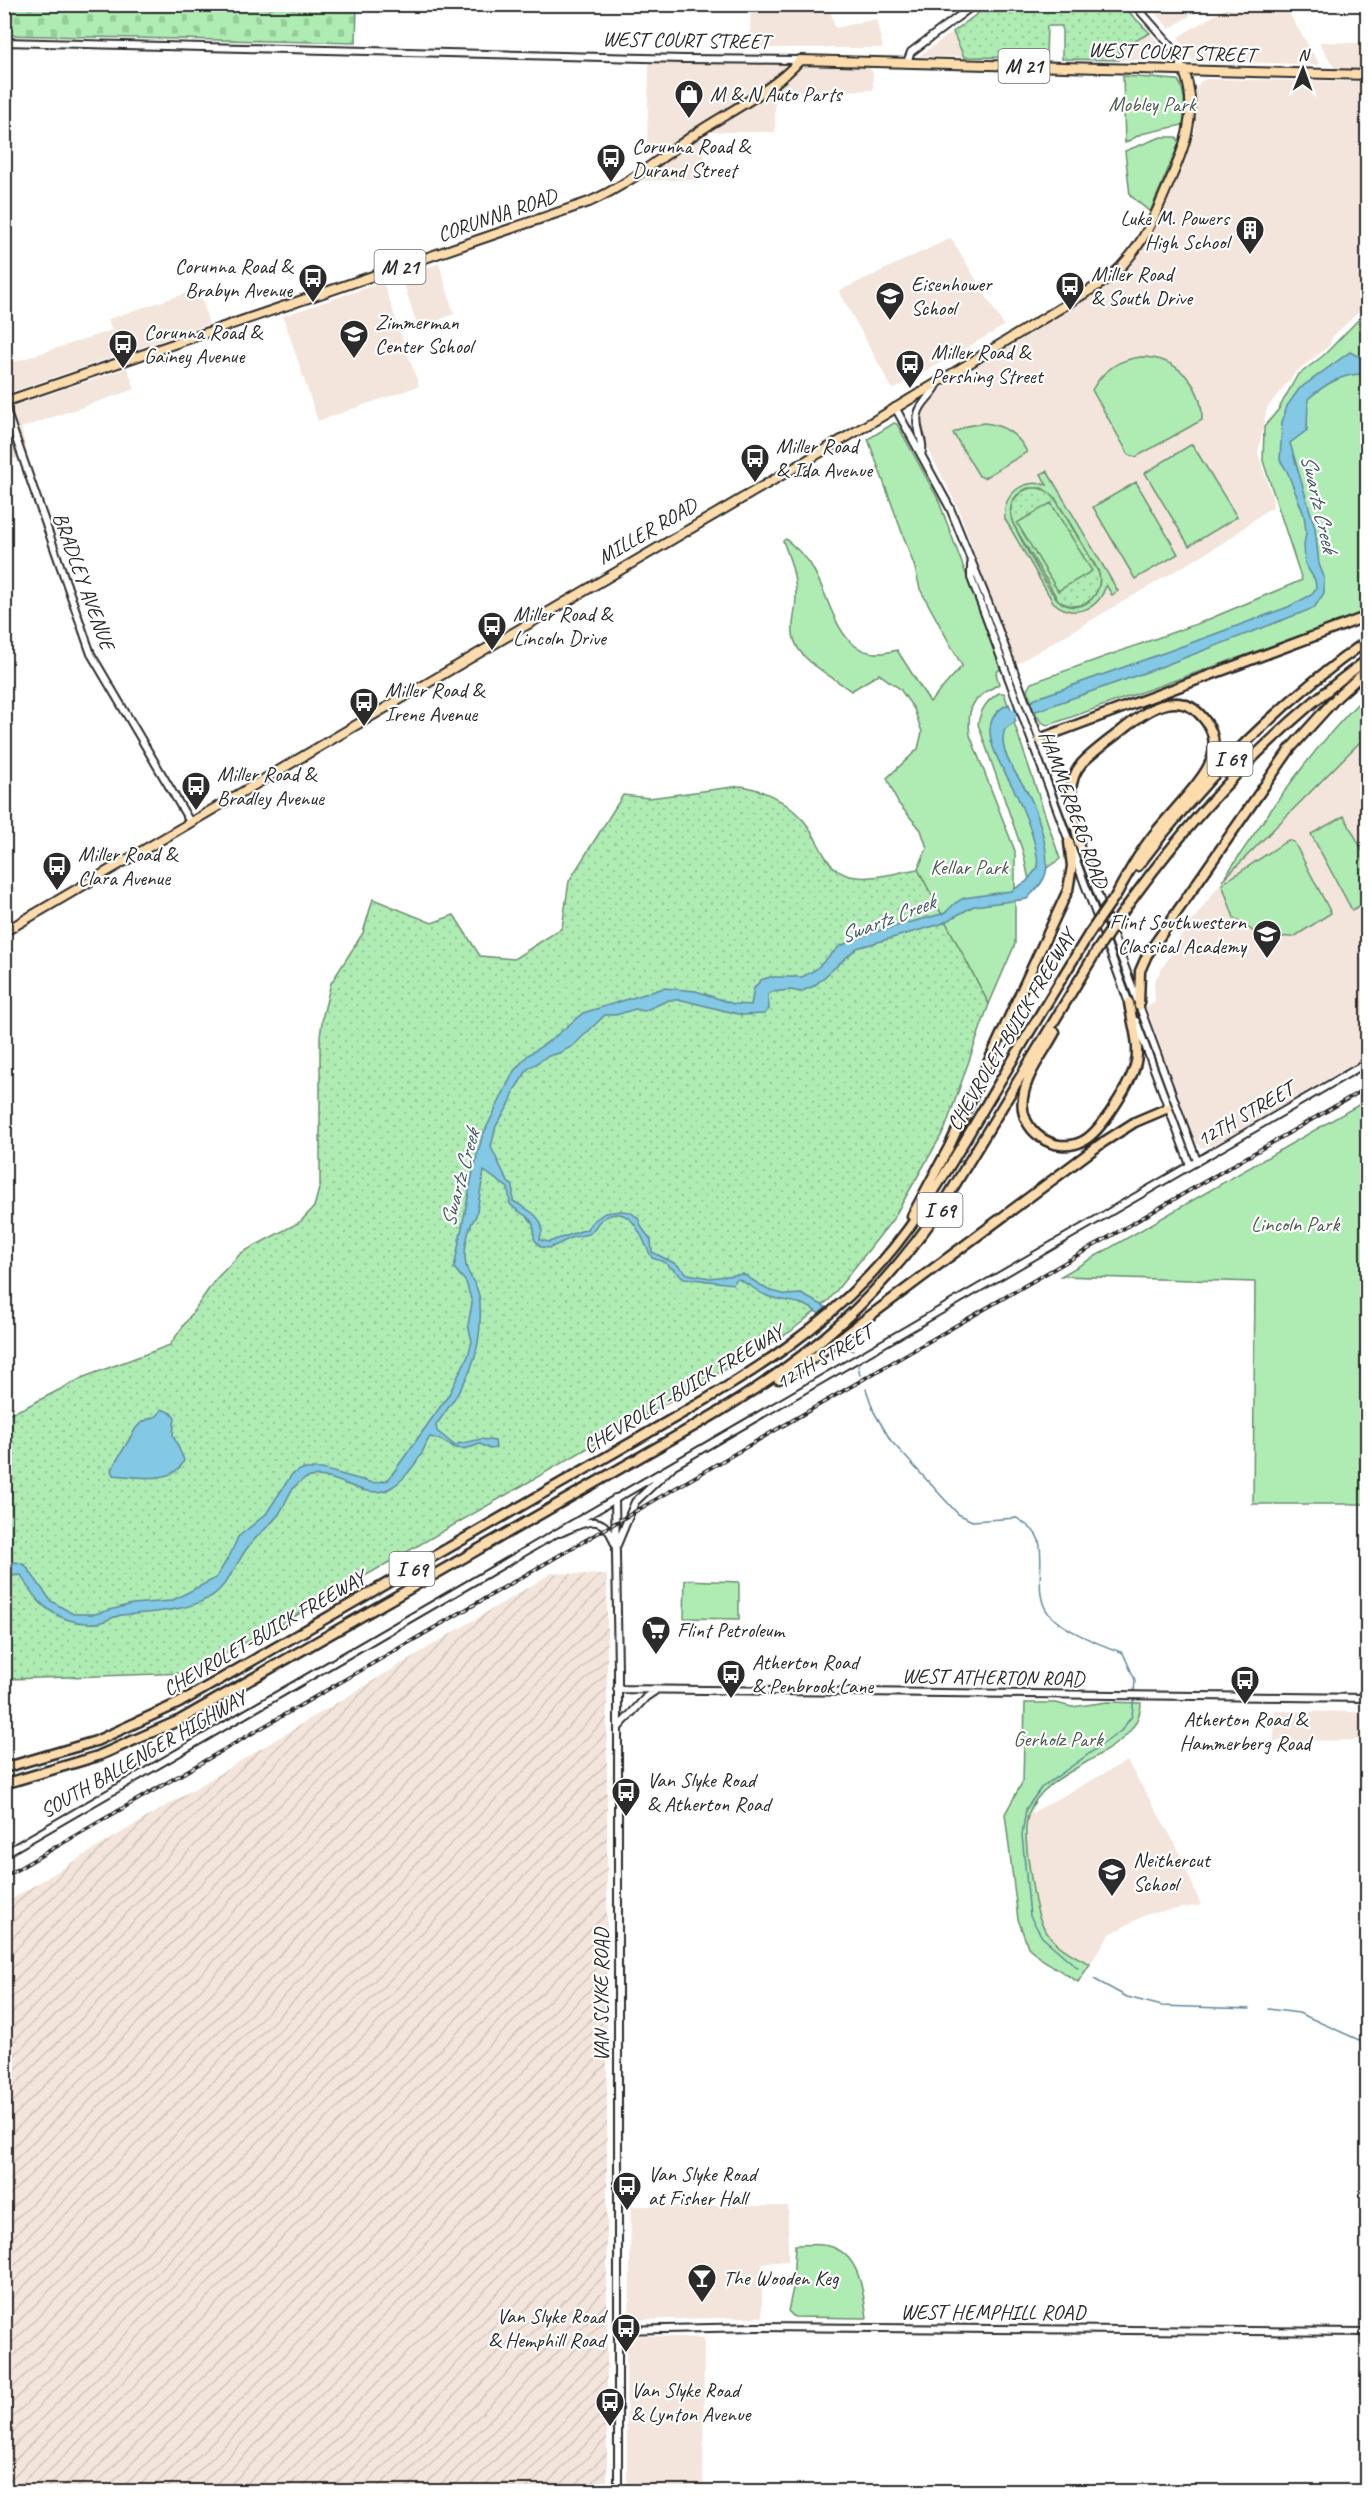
<svg xmlns="http://www.w3.org/2000/svg" width="1372" height="2496" viewBox="0 0 1372 2496" font-family="Caveat,sans-serif">
<style>
.built{fill:#f3e5dc}
.industrial{fill:url(#industrial-furrows)}
.grass{fill:url(#grass-dots);stroke:#6c8c6f;stroke-width:1.5}
.cemetery{fill:url(#cemetery-stones);stroke:#6c8c6f;stroke-width:1.5}
.green{fill:#aeecb3;stroke:#6c8c6f;stroke-width:1.5;fill-rule:evenodd}
.water{fill:#83c8e4;stroke:#60899a;stroke-width:1.5}
.lines{fill:none;stroke-linecap:round;stroke-linejoin:round}
.stream{stroke:#60899a;stroke-width:1.5}
.river{stroke:#83c8e4;stroke-width:9}
.minor-casing{stroke:#2b2b2b;stroke-width:10}
.major-casing{stroke:#2b2b2b;stroke-width:12}
.highway-casing{stroke:#2b2b2b;stroke-width:13}
.minor{stroke:#fff;stroke-width:6}
.major{stroke:#fcdcac;stroke-width:8}
.highway{stroke:#fcdcac;stroke-width:8}
.rail-casing{stroke:#2b2b2b;stroke-width:4}
.rail{stroke:#fff;stroke-width:1.5;stroke-dasharray:4.5;stroke-linecap:butt}
.highway-bridge-casing{stroke:#2b2b2b;stroke-width:13;stroke-linecap:butt}
.highway-bridge{stroke:#fcdcac;stroke-width:8}
.labels{text-anchor:middle;stroke-width:4.5;stroke-linejoin:round;paint-order:stroke}
.shield{fill:#fff;stroke:#6b6b6b;stroke-width:1.5}
.shield-label{font-size:20px;font-weight:bold;fill:#2b2b2b}
.street-label{font-size:21px;fill:#2b2b2b;stroke:#fff}
.poi-label{font-size:21px;fill:#2b2b2b;stroke:#fff;text-anchor:start}
.park-label{font-size:21px;fill:#4c5b4d;stroke:#fff}
.water-label{font-size:22px;font-style:italic;fill:#455a62;stroke:#fff}
</style>
<defs>
<pattern id="industrial-furrows" width="10" height="10" patternUnits="userSpaceOnUse" patternTransform="scale(1.5)"><rect width="10" height="10" fill="#f3e5dc"/><path d="M-1 1l2-2M0 10L10 0M9 11l2-2" fill="none" stroke="#d0c5bd"/></pattern>
<pattern id="grass-dots" width="8" height="8" patternUnits="userSpaceOnUse" patternTransform="scale(1.5)"><rect width="8" height="8" fill="#aeecb3"/><path d="M2 2h.1M6 6h.1" fill="none" stroke="#96cb9a" stroke-width="1.8" stroke-linecap="round"/></pattern>
<pattern id="cemetery-stones" width="16" height="16" patternUnits="userSpaceOnUse" patternTransform="scale(1.5)"><rect width="16" height="16" fill="#aeecb3"/><path d="M2 7V4a2 2 0 0 1 4 0v3zM10 15v-3a2 2 0 0 1 4 0v3z" fill="#96cb9a"/></pattern>
</defs>
<rect width="100%" height="100%" fill="#fff"/>
<filter id="ink" filterUnits="userSpaceOnUse"><feTurbulence type="fractalNoise" baseFrequency=".0167" numOctaves="2"/><feDisplacementMap in="SourceGraphic" scale="12" xChannelSelector="R" yChannelSelector="G"/><feConvolveMatrix kernelMatrix="1 2 1 2 8 2 1 2 1" color-interpolation-filters="sRGB"/></filter>
<g filter="url(#ink)">
<!-- built -->
<path class="built" d="M750 5H829L835 28 876 19 883 48H751Z
M1149 5H1183L1191 15 1169 29Z
M1231 5H1284L1320 65 1192 60 1178 37Z
M953 32 964 57 919 56Z
M1150 33 1164 49 1159 60H1119V50Z
M1319 42 1367 43V70L1335 69Z
M649 63 868 64 873 73V90L775 93V132H710L704 143 705 179 642 181 666 163V144H647Z
M1207 79 1367 82V308L1362 309 1333 336 1329 346 1296 372 1267 408 1258 453 1272 496 1273 508 1265 511 1228 540 1015 665 958 508 922 437 919 425 921 410 936 392 1103 289 1131 265 1150 237 1182 167 1195 132 1196 89 1200 82Z
M951 238 1004 326 893 390 839 291Z
M439 263 454 314 418 328 402 278Z
M383 282 419 386 318 421 283 316Z
M199 289 209 324 5 394V365L112 330 108 319Z
M127 368 135 389 21 428 27 454 5 462 4 409Z
M1367 735V1056L1214 1145 1201 1148 1195 1140 1146 1007 1155 1003 1154 982 1180 938 1222 881Z
M1275 1711 1367 1712V1740L1274 1741Z
M1127 1761 1176 1845 1201 1905 1147 1914 1110 1934 1090 1964 1052 1941 1038 1919 1027 1847 1028 1815Z
M631 2206H788V2261L762 2263V2317L629 2320Z
M626 2335 704 2338 703 2491H627Z"/>
<!-- industrial -->
<path class="industrial" d="M552 1573 607 1575V2491H5V1903Z"/>
<!-- grass -->
<path class="grass" d="M1121 4 1150 33 1119 49V60L1062 59V26H1047L1046 58 964 57 953 32 989 5Z
M1035 487 1048 491 1056 500 1099 573C1104 598 1079 615 1058 600L1013 524C1006 505 1016 490 1035 487Z
M741 786C766 790 787 802 804 821 820 839 824 870 850 876 870 881 898 872 918 869L989 1004 945 1129 893 1219 829 1300 790 1332 283 1623 188 1673 9 1679 7 1689 5 1691 4 1415 24 1408 84 1377 170 1345 215 1280 241 1253 300 1222 314 1207 320 1185V1037L323 1015 331 983 363 933 373 899 432 923 454 915 480 956 514 959 562 928 569 881 623 795 649 798Z"/>
<!-- cemetery -->
<path class="cemetery" d="M5 4 357 5 356 43 5 35Z"/>
<!-- green -->
<path class="green" d="M1123 76 1178 80C1186 92 1185 111 1183 125L1141 134 1125 143Z
M1161 137H1175L1180 141 1150 212 1130 195 1125 151Z
M1360 318H1367V612L1049 725C1035 724 1032 701 1027 690L1031 683 1202 622 1302 580 1263 461 1264 427 1278 410 1297 376 1324 355Z
M1141 357C1177 357 1203 385 1202 420L1136 457 1129 455 1092 390C1103 370 1119 359 1141 357Z
M894 423 897 424 938 499 1001 668 996 673 999 684C974 698 966 705 970 735L1015 851V944L989 1004 918 869 927 848 921 830 898 803 887 778 918 749 922 732 914 709 900 689 879 674 851 691C837 680 818 670 806 658 784 636 796 620 796 596 796 576 790 559 783 541L786 539C793 546 803 554 809 562 834 599 836 669 897 650L930 702 962 666 920 589 915 568 868 439Z
M984 423C1004 425 1018 434 1027 452L984 478 979 476 953 433 967 426Z
M1192 444 1237 517 1189 546 1145 473Z
M1047 471 1118 591 1112 595 1106 585C1099 610 1073 620 1053 602L1005 519C1002 494 1023 478 1047 485L1041 474ZM1028 488H1042L1054 496 1098 570C1107 594 1079 619 1058 600 1045 587 1023 542 1013 524 1007 508 1012 495 1028 488Z
M1136 482 1178 554 1135 579 1093 507Z
M1051 503 1092 571 1058 591 1017 523Z
M999 693H1004L1060 859 1029 880 1023 852 978 724C981 709 986 701 999 693Z
M1367 694V735L1222 881C1267 815 1310 750 1367 694Z
M1344 816 1367 859V902L1352 910 1311 834Z
M1288 840 1294 842 1331 913 1294 937 1260 936 1234 918 1222 884Z
M1367 1100V1504H1253L1255 1282 1061 1276Z
M685 1580 739 1582V1619L684 1618Z
M1107 1702 1141 1703C1139 1758 1045 1763 1028 1815 1023 1833 1029 1865 1032 1884 1039 1931 1047 1942 1090 1964L1078 1982 1043 1960 1028 1947 1018 1919 1005 1814 1023 1781 1025 1703H1056L1072 1707Z
M795 2245C805 2245 819 2243 829 2246 860 2254 863 2291 867 2318L794 2317 788 2311 793 2288Z"/>
<!-- water -->
<path class="water" d="M1350 352 1367 361V379L1363 374C1341 374 1324 385 1308 399L1307 430 1290 443 1315 528 1319 564 1324 577V593L1314 608 1158 668 1036 711 1032 701 1037 698 1169 651 1288 607 1311 595 1316 588 1315 580 1305 564 1304 545 1306 532 1304 515 1287 471 1280 460 1282 422 1287 406 1299 389Z
M1009 704 1016 721 1005 729C997 749 1015 772 1025 788 1037 807 1050 851 1046 873 1043 884 1034 891 1027 899L974 906 941 924 857 948 814 986 800 992 791 990 772 992 768 995 769 1009 764 1014 742 1015 682 1000H669L644 1011 635 1009 616 1015H605L573 1046 559 1053 546 1057 528 1069 515 1089 509 1105 496 1126 491 1147 508 1182 513 1186V1201C524 1208 543 1215 542 1231 541 1234 540 1237 540 1240L549 1242 587 1229 592 1222 605 1213 621 1211 630 1212 638 1218 642 1228 651 1240 652 1252 676 1264 688 1274 710 1278 743 1274 768 1290 787 1295 801 1294 826 1307 819 1314C803 1299 786 1303 767 1296 756 1291 749 1284 738 1279L735 1280 733 1284 684 1278 664 1262 652 1258C641 1238 632 1199 601 1220 596 1224 595 1230 589 1234L573 1237 550 1248 541 1247 534 1239C536 1213 523 1218 510 1204L508 1188 484 1171 476 1216C468 1227 463 1251 466 1265 468 1277 479 1284 480 1303 483 1357 467 1383 436 1425L437 1431 454 1445 481 1439 495 1441 496 1448 490 1449 480 1444C450 1456 454 1441 430 1437 426 1442 425 1447 422 1453 416 1464 403 1481 392 1487 363 1506 329 1462 301 1481 289 1489 287 1502 279 1514 270 1526 257 1535 248 1547 238 1560 232 1576 220 1589 199 1612 149 1612 122 1615 115 1616 110 1619 105 1621 96 1625 78 1623 69 1620 45 1612 32 1596 21 1575L11 1576 5 1586 7 1565 16 1562 25 1565 51 1601 73 1614H95L132 1604 171 1601 216 1578 231 1553 238 1537 266 1514 292 1474 302 1469H322L373 1483 388 1480 448 1396 468 1356 472 1341 468 1325 472 1303 466 1282 454 1268 473 1171 482 1137 514 1071 528 1055 551 1040 583 1013 664 988 696 991 734 1004 751 1005 754 988 761 980 770 977H802L815 970 840 946 870 933 945 913 955 903 964 898 1011 891 1026 882 1038 867C1037 842 1027 819 1017 796 1006 770 967 723 1009 704Z
M162 1409 171 1413 175 1418 173 1435 184 1460C174 1486 133 1476 113 1475L111 1470 136 1428 142 1422 157 1416Z"/>
<g class="lines">
<!-- stream -->
<path class="stream" d="M843 1345 853 1351
M858 1365 860 1375
M866 1389 874 1412 891 1441 958 1514 972 1521 1017 1518C1025 1524 1036 1530 1039 1541 1045 1563 1033 1595 1049 1614 1064 1631 1102 1645 1123 1653L1135 1680 1134 1693
M1078 1968 1042 1937 1030 1916 1022 1835 1026 1809 1041 1788 1121 1731 1132 1716 1134 1697
M1094 1979 1127 1997 1162 2006 1250 2009
M1268 2009 1299 2013 1368 2044"/>
<!-- river -->
<path class="river" d="M1004 719 1016 712 1043 703"/>
<!-- minor casing -->
<g class="minor-casing">
<path id="minor" d="M1134 4 1171 46 1184 71
M4 42 684 59 800 60
M907 62 911 52 975 4
M4 404 91 654 190 822
M895 407 950 508 988 602 1072 825
M921 455C926 441 914 429 918 414 921 400 936 394 938 382
M971 565V578L981 604 1130 1006
M1078 841 1197 1161
M1136 1021 1190 1165
M615 1498 618 1669V2492
M560 1533C583 1523 603 1510 614 1542
M617 1545 635 1502 672 1467
M617 1689 1368 1698
M618 1728 646 1697 655 1691
M4 1854 1368 1062
M618 2330 757 2327 1368 2332"/>
</g>
<!-- major casing -->
<g class="major-casing">
<path id="major" d="M4 402 589 202C628 185 663 156 698 132 730 111 775 89 800 60L1368 75
M4 932 884 415 1105 281C1136 257 1151 226 1166 190 1183 152 1200 113 1184 71"/>
</g>
<!-- highway casing -->
<g class="highway-casing">
<path id="highway" d="M1039 739 1368 616
M1079 843C1074 816 1062 786 1082 763 1093 752 1105 743 1117 734 1142 714 1177 684 1204 719 1213 730 1216 744 1212 758 1204 782 1167 816 1151 838 1137 856 1126 877 1115 897
M1138 866C1202 781 1280 702 1368 640
M1120 916C1189 818 1271 730 1368 659
M1139 1006 1140 971 1147 955 1290 749 1337 697 1368 669
M1055 1032C1044 1053 1026 1074 1023 1098 1018 1130 1054 1156 1083 1141 1101 1132 1132 1082 1136 1062 1140 1044 1132 1022 1129 1003
M912 1216 949 1147 1068 890 1072 866 1069 842
M778 1379 791 1373 812 1359 1102 1143 1135 1122 1168 1108
M4 1768 96 1741 179 1703 700 1403C761 1367 818 1329 867 1278 911 1233 942 1179 974 1125 1012 1061 1050 997 1089 934
M4 1784 98 1756 180 1720 710 1417C810 1358 883 1296 947 1198L1096 952"/>
</g>
<!-- minor -->
<use href="#minor" class="minor"/>
<!-- major -->
<use href="#major" class="major"/>
<!-- highway -->
<use href="#highway" class="highway"/>
<!-- rail casing -->
<g class="rail-casing">
<path id="rail" d="M4 1877 1368 1087"/>
</g>
<!-- rail -->
<use href="#rail" class="rail"/>
<!-- highway-bridge casing -->
<g class="highway-bridge-casing">
<path id="highway-bridge" d="M1089 934 1113 899
M1096 952 1120 916"/>
</g>
<!-- highway-bridge -->
<use href="#highway-bridge" class="highway-bridge"/>
</g>
</g>
<!-- icons -->
<defs>
<g id="shop-pin" transform="scale(1.5)"><path d="M0 17L-7.5 6A9.5 9.5 0 1 1 7.5 6Z" fill="#2b2b2b" stroke="#fff"/><path d="M-5-2.5h2.3a2.7 3.5 0 0 1 5.4 0H5L5.5 6h-11ZM-1.5-2.5h3a1.5 2.3 0 0 0-3 0Z" fill="#fff"/></g>
<g id="bus-pin" transform="scale(1.5)"><path d="M0 17L-7.5 6A9.5 9.5 0 1 1 7.5 6Z" fill="#2b2b2b" stroke="#fff"/><path d="M-5-6H5V4H4V6H2V4H-2V6H-4V4H-5ZM-3.5-4V0h7V-4ZM-3.5 1.2v1.5H-2V1.2ZM2 1.2v1.5H3.5V1.2Z" fill="#fff"/></g>
<g id="building-pin" transform="scale(1.5)"><path d="M0 17L-7.5 6A9.5 9.5 0 1 1 7.5 6Z" fill="#2b2b2b" stroke="#fff"/><path d="M-4-6H4V6H1V3H-1V6H-4ZM-2.5-4.3h1.7v1.8h-1.7ZM.8-4.3h1.7v1.8H.8ZM-2.5-1h1.7V.8h-1.7ZM.8-1h1.7V.8H.8Z" fill="#fff"/></g>
<g id="school-pin" transform="scale(1.5)"><path d="M0 17L-7.5 6A9.5 9.5 0 1 1 7.5 6Z" fill="#2b2b2b" stroke="#fff"/><path d="M0-5L7-2L0 1L-7-2ZM-4 1L0 2.5L4 1V4Q0 6-4 4Z" fill="#fff"/></g>
<g id="supermarket-pin" transform="scale(1.5)"><path d="M0 17L-7.5 6A9.5 9.5 0 1 1 7.5 6Z" fill="#2b2b2b" stroke="#fff"/><path d="M-6-5.5h2.5l.6 2H6L4.5 2H-2.5L-4.4-4H-6ZM-1.5 3.2a1.3 1.3 0 1 0 .1 0ZM3 3.2a1.3 1.3 0 1 0 .1 0Z" fill="#fff"/></g>
<g id="bar-pin" transform="scale(1.5)"><path d="M0 17L-7.5 6A9.5 9.5 0 1 1 7.5 6Z" fill="#2b2b2b" stroke="#fff"/><path d="M-6-5H6L.8 .8V4.5H3.5V6h-7V4.5H-.8V.8Z" fill="#fff"/></g>
</defs>
<g fill-rule="evenodd">
<use href="#shop-pin" x="689" y="94"/>
<use href="#bus-pin" x="611" y="158"/>
<use href="#building-pin" x="1250" y="230"/>
<use href="#bus-pin" x="313" y="278"/>
<use href="#bus-pin" x="1070" y="286"/>
<use href="#school-pin" x="890" y="296"/>
<use href="#school-pin" x="354" y="334"/>
<use href="#bus-pin" x="123" y="344"/>
<use href="#bus-pin" x="910" y="364"/>
<use href="#bus-pin" x="755" y="458"/>
<use href="#bus-pin" x="492" y="626"/>
<use href="#bus-pin" x="364" y="702"/>
<use href="#bus-pin" x="196" y="786"/>
<use href="#bus-pin" x="57" y="866"/>
<use href="#school-pin" x="1267" y="934"/>
<use href="#supermarket-pin" x="656" y="1630"/>
<use href="#bus-pin" x="731" y="1674"/>
<use href="#bus-pin" x="1245" y="1680"/>
<use href="#bus-pin" x="626" y="1792"/>
<use href="#school-pin" x="1112" y="1872"/>
<use href="#bus-pin" x="627" y="2186"/>
<use href="#bar-pin" x="702" y="2278"/>
<use href="#bus-pin" x="626" y="2328"/>
<use href="#bus-pin" x="610" y="2402"/>
</g>
<g class="labels">
<!-- shield labels -->
<g class="shield">
<rect x="998.5" y="49" width="51" height="34" rx="4.5"/>
<rect x="374.5" y="250" width="51" height="34" rx="4.5"/>
<rect x="1207.5" y="742" width="45" height="34" rx="4.5"/>
<rect x="917.5" y="1193" width="45" height="34" rx="4.5"/>
<rect x="389.5" y="1552" width="45" height="34" rx="4.5"/>
</g>
<g class="shield-label">
<text x="1024" y="73">M 21</text>
<text x="400" y="274">M 21</text>
<text x="1230" y="766">I 69</text>
<text x="940" y="1217">I 69</text>
<text x="412" y="1576">I 69</text>
</g>
<!-- street labels -->
<g class="street-label">
<text transform="translate(686 40) rotate(1)" y="7">WEST COURT STREET</text>
<text transform="translate(1172 52) rotate(2)" y="7">WEST COURT STREET</text>
<text transform="translate(497 215) rotate(-19)" y="7">CORUNNA ROAD</text>
<text transform="translate(647 531) rotate(-30)" y="7">MILLER ROAD</text>
<text transform="translate(84 581) rotate(70)" y="7">BRADLEY AVENUE</text>
<text transform="translate(1074 809) rotate(70)" y="7">HAMMERBERG ROAD</text>
<text transform="translate(1011 1030) rotate(-59)" y="7">CHEVROLET-BUICK FREEWAY</text>
<text transform="translate(1245 1114) rotate(-30)" y="7">12TH STREET</text>
<text transform="translate(824 1357) rotate(-30)" y="7">12TH STREET</text>
<text transform="translate(683 1389) rotate(-31)" y="7">CHEVROLET-BUICK FREEWAY</text>
<text transform="translate(264 1633) rotate(-30)" y="7">CHEVROLET-BUICK FREEWAY</text>
<text transform="translate(993 1677) rotate(1)" y="7">WEST ATHERTON ROAD</text>
<text transform="translate(143 1754) rotate(-30)" y="7">SOUTH BALLENGER HIGHWAY</text>
<text transform="translate(601 1995) rotate(-90)" y="7">VAN SLYKE ROAD</text>
<text x="993" y="2319">WEST HEMPHILL ROAD</text>
</g>
<!-- poi labels -->
<g class="poi-label">
<text x="710" y="101">M &amp; N Auto Parts</text>
<text x="632" y="153">Corunna Road &amp;<tspan x="632" dy="24">Durand Street</tspan></text>
<text x="1229" y="225" text-anchor="end">Luke M. Powers<tspan x="1229" dy="24">High School</tspan></text>
<text x="292" y="273" text-anchor="end">Corunna Road &amp;<tspan x="292" dy="24">Brabyn Avenue</tspan></text>
<text x="1091" y="281">Miller Road<tspan x="1091" dy="24">&amp; South Drive</tspan></text>
<text x="911" y="291">Eisenhower<tspan x="911" dy="24">School</tspan></text>
<text x="375" y="329">Zimmerman<tspan x="375" dy="24">Center School</tspan></text>
<text x="144" y="339">Corunna Road &amp;<tspan x="144" dy="24">Gainey Avenue</tspan></text>
<text x="931" y="359">Miller Road &amp;<tspan x="931" dy="24">Pershing Street</tspan></text>
<text x="776" y="453">Miller Road<tspan x="776" dy="24">&amp; Ida Avenue</tspan></text>
<text x="513" y="621">Miller Road &amp;<tspan x="513" dy="24">Lincoln Drive</tspan></text>
<text x="385" y="697">Miller Road &amp;<tspan x="385" dy="24">Irene Avenue</tspan></text>
<text x="217" y="781">Miller Road &amp;<tspan x="217" dy="24">Bradley Avenue</tspan></text>
<text x="78" y="861">Miller Road &amp;<tspan x="78" dy="24">Clara Avenue</tspan></text>
<text x="1246" y="929" text-anchor="end">Flint Southwestern<tspan x="1246" dy="24">Classical Academy</tspan></text>
<text x="677" y="1637">Flint Petroleum</text>
<text x="752" y="1669">Atherton Road<tspan x="752" dy="24">&amp; Penbrook Lane</tspan></text>
<text x="1245" y="1726" text-anchor="middle">Atherton Road &amp;<tspan x="1245" dy="24">Hammerberg Road</tspan></text>
<text x="647" y="1787">Van Slyke Road<tspan x="647" dy="24">&amp; Atherton Road</tspan></text>
<text x="1133" y="1867">Neithercut<tspan x="1133" dy="24">School</tspan></text>
<text x="648" y="2181">Van Slyke Road<tspan x="648" dy="24">at Fisher Hall</tspan></text>
<text x="723" y="2285">The Wooden Keg</text>
<text x="605" y="2323" text-anchor="end">Van Slyke Road<tspan x="605" dy="24">&amp; Hemphill Road</tspan></text>
<text x="631" y="2397">Van Slyke Road<tspan x="631" dy="24">&amp; Lynton Avenue</tspan></text>
</g>
<!-- park labels -->
<g class="park-label">
<text x="1152" y="111">Mobley Park</text>
<text x="969" y="874">Kellar Park</text>
<text x="1295" y="1231">Lincoln Park</text>
<text x="1058" y="1746">Gerholz Park</text>
</g>
<!-- water labels -->
<g class="water-label">
<text transform="translate(1320 503) rotate(77)" y="8">Swartz Creek</text>
<text transform="translate(887 918) rotate(-21)" y="8">Swartz Creek</text>
<text transform="translate(459 1178) rotate(-75)" y="8">Swartz Creek</text>
</g>
</g>
<!-- margin -->
<rect width="1372" height="2496" fill="none" stroke="#fff" stroke-width="24"/>
<rect x="12" y="12" width="1348" height="2472" fill="none" stroke="#2b2b2b" stroke-width="2" filter="url(#ink)"/>
<!-- north arrow -->
<g transform="translate(1303 69) rotate(1)" stroke="#ffffff" stroke-width="4.5" paint-order="stroke">
<path d="M0-4.5L10 22L0 15L-10 22Z" fill="#2b2b2b"/>
<text y="-9" font-size="16" font-weight="bold" text-anchor="middle" fill="#2b2b2b">N</text>
</g>
</svg>
